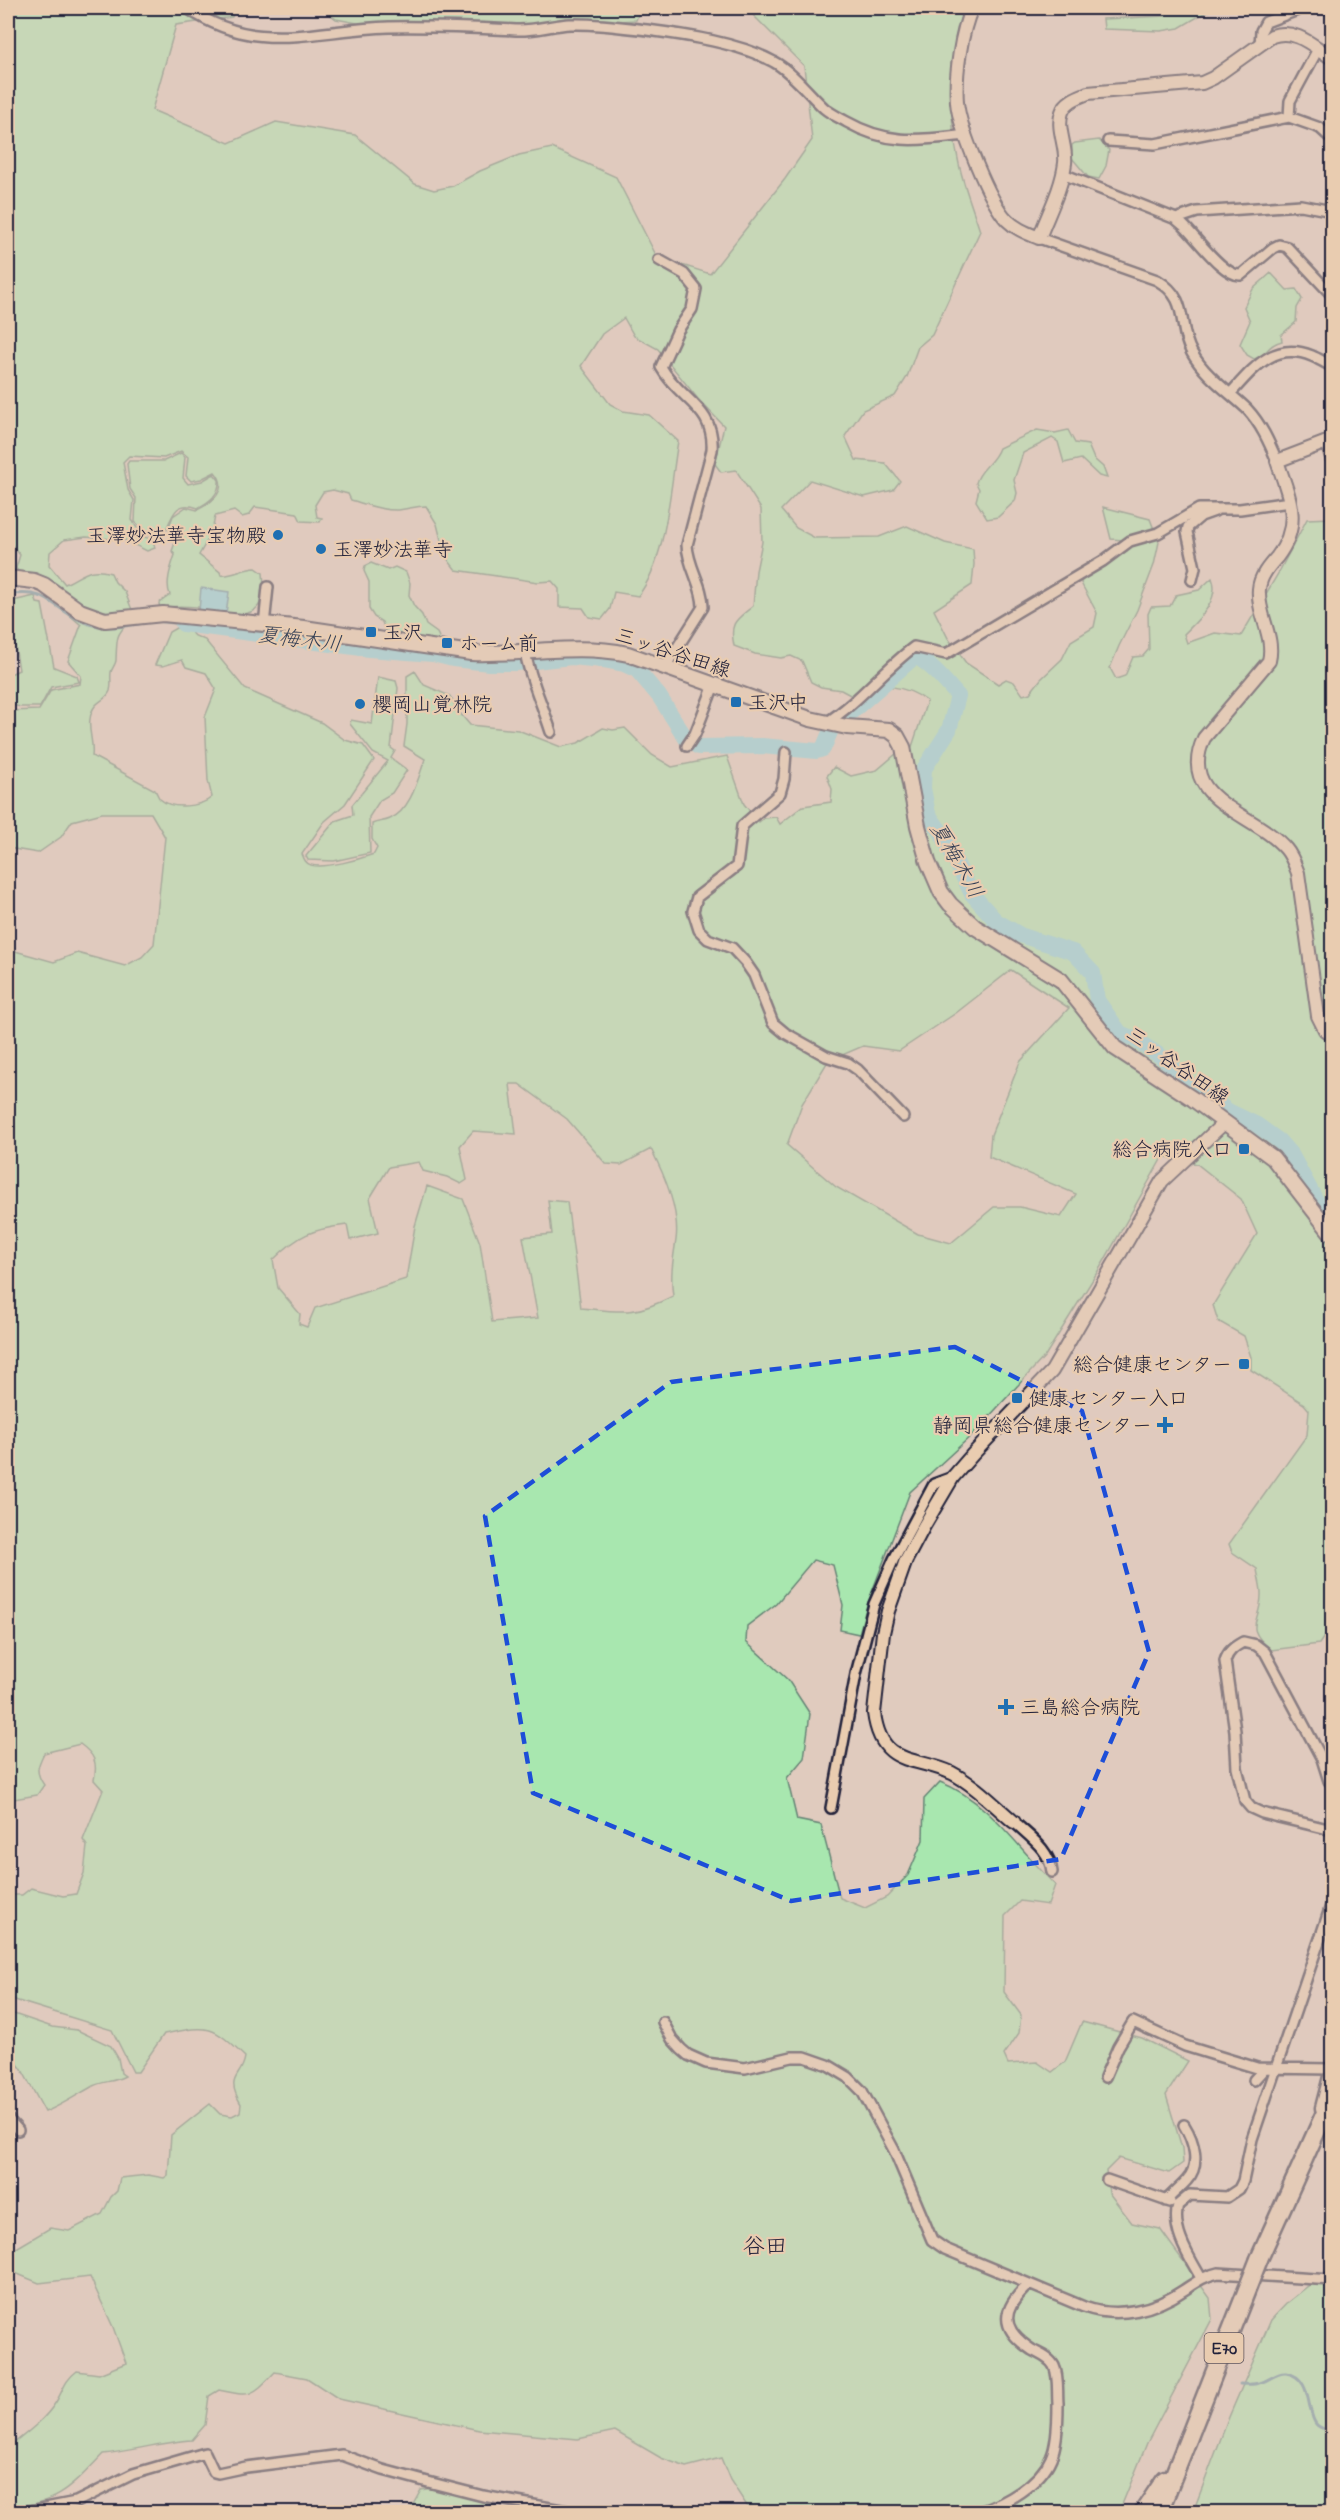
<svg xmlns="http://www.w3.org/2000/svg" width="1340" height="2520" viewBox="0 0 1340 2520" font-family="'Indie Flower','Klee One',sans-serif">
<style>
.green{fill:#a8e7af;stroke:#658475;stroke-width:1.5;fill-rule:evenodd}
.water{fill:#84d3df;stroke:#5d8c9d;stroke-width:1.5}
.lines{fill:none;stroke-linecap:round;stroke-linejoin:round}
.stream{stroke:#5d8c9d;stroke-width:3}
.river{stroke:#84d3df;stroke-width:16}
.minor-casing{stroke:#22223b;stroke-width:14}
.tertiary-casing{stroke:#22223b;stroke-width:16}
.secondary-casing{stroke:#22223b;stroke-width:18}
.motorway-casing{stroke:#22223b;stroke-width:21}
.minor{stroke:#e9ccb0;stroke-width:9}
.tertiary{stroke:#e9ccb0;stroke-width:12}
.secondary{stroke:#e9ccb0;stroke-width:14}
.motorway{stroke:#e9ccb0;stroke-width:16}
.motorway-bridge-casing{stroke:#22223b;stroke-width:21;stroke-linecap:butt}
.motorway-bridge{stroke:#e9ccb0;stroke-width:16}
.marked{fill:none;stroke:#1d4ed8;stroke-width:4.5;stroke-dasharray:12 8;stroke-linejoin:round}
.poi-dot{fill:#1f6fb2;stroke:#e9ccb0;stroke-width:2}
.labels{text-anchor:middle;stroke-width:4.5;stroke-linejoin:round;paint-order:stroke}
.shield{fill:#e9ccb0;stroke:#5e555e;stroke-width:1.5}
.shield-label{font-size:18px;font-weight:bold;fill:#22223b}
.poi-label{font-size:20px;fill:#22223b;stroke:#e9ccb0;text-anchor:start}
.street-label{font-size:20px;fill:#22223b;stroke:#e9ccb0}
.water-label{font-size:21px;font-style:italic;fill:#313d54;stroke:#e9ccb0}
.quarter-label{font-size:22px;fill:#22223b;stroke:#e9ccb0}
</style>
<rect width="100%" height="100%" fill="#e0cbbe"/>
<filter id="ink" filterUnits="userSpaceOnUse"><feTurbulence type="fractalNoise" baseFrequency=".0167" numOctaves="2"/><feDisplacementMap in="SourceGraphic" scale="12" xChannelSelector="R" yChannelSelector="G"/><feConvolveMatrix kernelMatrix="1 2 1 2 8 2 1 2 1" color-interpolation-filters="sRGB"/></filter>
<g filter="url(#ink)">
<!-- green -->
<path class="green" d="M8 8H234L232 17 176 25 152 110 229 143 276 122 355 135 415 184 434 190 453 186 480 171 519 155 552 148 616 177 657 257 710 274 785 179 812 140 804 66 746 8H963C948 55 948 115 959 164 964 187 973 209 980 231L932 335 918 347 907 377 895 396 863 410 845 436 856 460 885 463 900 481 893 490 864 497 810 480 781 510 796 528 815 538 879 537 907 526 945 543 973 549 974 564 972 585 934 610 948 638 966 663 998 684 1006 679 1014 682 1023 695 1030 693 1041 679 1062 659 1071 641 1094 627 1097 613 1081 583 1083 576 1127 551 1123 540 1111 539 1103 507 1150 519 1159 542 1154 565 1137 610 1119 646 1110 668 1116 679 1125 676 1133 657 1143 656 1149 649 1148 614 1151 607 1170 606 1176 595 1199 590 1212 578C1221 600 1198 620 1184 634L1187 643 1215 633 1241 636 1279 572 1307 519 1332 518V1625L1319 1644 1271 1650C1241 1624 1262 1623 1261 1593 1261 1586 1258 1577 1257 1569L1232 1552 1229 1544 1307 1435 1309 1410 1304 1404 1251 1370V1357L1244 1336 1218 1321 1213 1305 1257 1234 1241 1199 1197 1164 1163 1156 1103 1263 1045 1356 973 1434 910 1492 867 1605 859 1634 840 1630 843 1605 833 1565 813 1560 776 1604 747 1626 746 1642 788 1680 810 1714 804 1758 787 1778 797 1820 821 1825 840 1898 865 1908 887 1897 908 1875 923 1840 924 1799 940 1782C988 1800 1020 1850 1055 1885L1048 1905 1020 1901 1005 1916 1004 1992 1021 2015 1019 2033 1004 2055 1008 2064 1037 2062 1052 2072 1065 2062 1082 2022 1142 2038 1188 2061 1166 2095 1182 2148 1183 2163 1169 2173 1119 2158 1106 2171 1109 2193 1132 2223 1160 2229 1210 2298 1212 2319 1147 2443 1119 2512H751L730 2480 721 2458 686 2467 661 2458 615 2431 578 2439 479 2430 339 2399 307 2378 275 2372C251 2397 252 2397 219 2390L209 2396 205 2425 192 2440C161 2442 133 2451 103 2454 72 2486 56 2507 8 2506V2448C25 2434 44 2421 56 2402 64 2389 64 2381 77 2371L99 2374 126 2363 113 2327 90 2277 39 2283 8 2270V2253L50 2228 69 2231 102 2214 111 2197 117 2191 120 2178 148 2175 164 2178 168 2175 171 2135 210 2104 220 2114 232 2116 240 2112 241 2104C224 2075 242 2079 245 2057 211 2024 210 2025 164 2034L138 2072H133L112 2030 15 2000 8 1990 10 1937 8 1895H22L31 1888 63 1896 76 1894 84 1873 87 1846 83 1840 103 1790 94 1780C98 1762 94 1754 80 1744L44 1753C37 1767 35 1772 44 1785L37 1795 14 1799 8 1791V949L54 962 77 953 125 966 142 957 154 944 165 837 151 813H102L72 821 61 837 38 853 8 848V711L39 710 51 690 80 684 81 676 68 661 81 625 58 605 51 593 21 576 16 568 20 555 8 540 10 516 8 513ZM624 318 634 336 658 349 698 399 724 426 715 464 721 472 736 470 761 509 762 542 756 571 753 606C736 620 729 622 734 646L755 654 781 658 791 656 802 661 811 682 821 687 841 690 854 697C874 679 907 686 927 701L911 750 896 754 877 770 851 776 834 767 827 776 832 789 831 802 803 806 780 824 776 817 764 818 759 822 744 804 727 756 672 767 652 755 625 728 613 730 603 728 578 743 561 747 518 730 470 725 458 711 450 696 424 685 415 671 407 676V724L404 746 425 759C418 779 411 810 390 819 384 822 378 821 372 824V839L377 848 374 854C360 859 325 869 311 865 306 864 304 859 302 854L324 822 345 804 374 760 363 745 345 740 322 723 245 689 205 640 193 635 188 628H176L169 632 155 665 163 666 182 660 186 667 206 673 216 689 205 717 208 781 212 797C201 807 172 810 160 799 158 797 157 793 155 790L92 756C94 743 88 731 90 719 93 699 105 703 110 691 112 684 110 679 111 672 112 668 116 664 116 660 117 632 116 637 134 615L125 592 115 582 111 573C87 566 84 576 65 584L49 565 50 552 64 540 86 537 125 540 147 551 155 548 153 540 142 536 132 520 134 500 128 490 123 462 129 456 164 458 181 451 188 457 186 476 191 481 201 479 215 472C230 489 212 503 197 510L186 507 173 516 168 529 176 540 172 551 175 555C171 567 165 583 170 595L159 603 160 609C172 604 201 607 216 609 220 610 225 613 229 613 260 619 266 600 263 573L256 568C244 568 231 577 221 575L220 572 199 555 212 532 215 516 234 511 242 517 249 515 255 507 297 513 301 521 320 522 322 518 317 517 315 505 323 492 333 490 348 494 351 500C365 504 383 511 398 510 408 509 416 506 426 506L437 524 445 556 456 570 538 582 552 581 559 589V607L583 608 589 617 602 619 610 609 614 592 638 596C667 559 670 488 678 441L649 415 623 411 610 404 581 366 602 334ZM1011 970 1069 1008 1020 1062 991 1135 989 1157 1076 1194 1061 1217 1020 1207H994L951 1243 918 1234 836 1187 787 1145 802 1104 828 1061 863 1046 899 1051 956 1013ZM510 1084H519L567 1119 606 1164 621 1165 651 1149C664 1174 680 1211 676 1240 673 1260 670 1275 673 1296 634 1316 623 1312 581 1308L567 1202 548 1200 552 1234 523 1237 538 1318 492 1322 480 1243 463 1199 427 1186 415 1226 406 1279 315 1308 307 1327 299 1324 300 1314 278 1288 273 1260C298 1235 312 1229 347 1225L350 1240 378 1233 370 1198 389 1167 419 1162 423 1171 447 1177 461 1184 467 1180 460 1146 473 1131 516 1134Z
M322 8H641L636 20 555 25 378 27 336 19Z
M1165 8H1213L1179 28 1161 31 1104 29 1103 19 1165 16Z
M1099 140 1109 150 1106 166 1099 179 1088 177 1072 158V145L1075 143Z
M1271 273 1287 290 1296 289 1302 299 1297 308 1296 322 1281 335 1282 341C1266 345 1268 355 1254 359L1247 355 1240 344 1250 321 1244 307 1253 289Z
M1037 430 1055 433 1068 430 1075 443 1088 445 1094 459 1103 467 1107 478 1099 476 1081 459 1064 463 1058 442 1052 438 1023 453 1014 480 1017 493 1015 501 998 517 987 519 976 501 979 489 976 483C979 469 994 463 999 448Z
M181 453 185 457 183 478 188 484 202 481 214 474 219 480C220 495 209 502 198 508 177 500 173 513 166 530L152 537 135 522 136 498 130 489 127 464 129 461H164Z
M371 563 388 570 395 567 406 572 410 583 409 595 414 606 422 615 426 625 437 633 440 639 435 643 403 635H387L382 622 374 617 369 609V582L364 571 365 566Z
M35 596 37 603 42 604 54 667 77 676 79 682 51 687 40 707H21L12 705 8 707V675L19 670 8 602Z
M378 677 396 681 398 688 391 748 395 751 391 758 407 770 392 793 380 800 369 817 370 853 334 861 308 860 306 856 335 821 353 815 352 805 388 761 373 753 350 724 351 720 372 724Z
M8 2012 52 2027 77 2030 111 2046 118 2058 121 2073 125 2076C115 2082 103 2081 93 2086 77 2095 62 2105 45 2112L21 2068 8 2052Z
M1332 2267V2512H1193L1229 2417 1271 2320 1288 2302Z
M431 2488 486 2502 492 2505 497 2512H406L410 2510 421 2490Z"/>
<!-- water -->
<path class="water" d="M201 588 229 592 226 614 199 611Z"/>
<g class="lines">
<!-- stream -->
<path class="stream" d="M8 595C50 588 51 608 84 622 105 631 128 626 149 622
M156 621 183 624
M1240 2384C1247 2384 1253 2385 1259 2383 1269 2381 1276 2372 1286 2373 1313 2377 1306 2412 1316 2424 1320 2429 1326 2429 1332 2432"/>
<!-- river -->
<path class="river" d="M183 624 369 649 433 654 453 659 489 663H517L571 657 603 660 624 664 637 670 659 696 687 740 699 747 762 746 817 751 823 749 831 730
M849 714 912 659 917 657C933 666 946 683 958 696L949 730 924 769 923 788 928 814 941 832 972 894 996 921 1020 935 1073 952 1093 973 1097 1000 1120 1033 1134 1039 1162 1057 1194 1088 1228 1111 1257 1125 1279 1141 1292 1156 1319 1206 1332 1221"/>
<!-- minor casing -->
<g class="minor-casing">
<path id="minor" d="M187 8C257 56 314 29 389 27 432 26 474 28 516 30 534 31 552 25 570 24 595 23 623 27 647 30 686 35 740 43 774 62 791 71 810 95 824 108 831 114 840 118 847 122 889 146 921 140 966 135
M1324 8 1332 9
M1260 44 1261 31 1266 22 1303 8
M1318 49 1290 101 1289 117 1320 128 1332 139
M1108 141 1155 144 1289 117
M1063 174 1176 219 1183 225C1196 237 1224 277 1241 275L1273 248 1279 245 1287 247 1332 295
M1176 219 1197 212 1301 205 1332 211
M1039 238 1157 280C1191 300 1176 325 1192 353 1205 376 1228 391 1247 409 1261 424 1269 442 1277 461
M659 260 684 274 696 289 692 309 678 330 661 367C680 401 715 407 712 450L687 545C688 567 703 585 703 607L665 667
M1230 394C1253 369 1274 340 1312 356 1319 359 1325 363 1332 366
M1326 443 1332 461
M1192 580 1195 568 1187 532 1188 527 1201 516 1215 511
M264 625 268 587
M525 652C531 682 542 703 551 732
M826 723C859 702 883 670 914 647L946 654 1103 561 1130 541 1158 533 1199 509H1240L1290 502
M687 746 695 734 714 685
M786 752 784 779 780 793 742 826 737 866 697 897 693 911 699 930 708 939 732 948 745 962 754 975 773 1023 785 1033 826 1056 848 1063 858 1070 903 1117
M1332 1783 1329 1781 1322 1759 1265 1652 1256 1645 1243 1642C1234 1647 1228 1651 1225 1661L1235 1731 1237 1768 1245 1801 1251 1808 1262 1813 1332 1830
M831 1808 856 1674 874 1604 894 1559 934 1484 953 1477
M1014 1822C1030 1837 1050 1850 1052 1872
M663 2022 672 2039 681 2049 688 2055 706 2063 745 2068 792 2057H805L828 2065 848 2077 862 2091 894 2150 932 2240 945 2249 1084 2307C1118 2319 1155 2310 1184 2290 1196 2282 1204 2276 1218 2273L1332 2280
M1105 2077 1118 2047 1133 2022 1185 2046 1257 2068 1332 2069
M1254 2080 1264 2069
M8 2119 18 2130
M1107 2180 1170 2202
M1166 2201C1173 2193 1180 2188 1187 2180 1201 2165 1194 2141 1184 2125
M1201 2278C1189 2257 1171 2230 1178 2205L1190 2195 1227 2197 1239 2189 1243 2181 1252 2139 1332 1903
M25 2512 76 2502 133 2474 205 2453 214 2472 218 2473 246 2467 342 2455 383 2470 428 2482 483 2496 573 2512
M979 2512C1005 2504 1040 2484 1051 2458 1057 2445 1058 2417 1058 2403 1057 2392 1059 2376 1054 2366 1050 2358 1039 2354 1032 2350 998 2328 1002 2309 1029 2284"/>
</g>
<!-- tertiary casing -->
<g class="tertiary-casing">
<path id="tertiary" d="M972 8C961 31 955 76 957 102 959 127 990 203 1007 220 1016 229 1027 233 1039 238 1048 214 1062 188 1065 163 1067 147 1056 128 1062 112 1066 101 1078 97 1088 93L1202 83 1213 78 1272 36C1296 28 1313 46 1332 58
M1332 440 1277 461C1289 497 1303 523 1277 557 1269 566 1260 576 1259 589 1257 614 1275 636 1269 661L1204 738C1175 801 1255 812 1286 849 1292 856 1295 865 1298 873L1318 1016 1325 1030 1332 1036
M1014 1822C995 1806 975 1785 952 1773 916 1756 881 1768 874 1713L883 1633 888 1611 906 1560 924 1526 953 1477 973 1454 1052 1371 1162 1181 1225 1122"/>
</g>
<!-- secondary casing -->
<g class="secondary-casing">
<path id="secondary" d="M8 578 34 581 44 585 80 611 105 620 163 614 304 628 471 653C524 655 576 643 628 654L810 719 847 727 889 730 897 736 903 747 918 826 928 862 941 892 950 904 975 927 1061 980 1115 1048 1193 1099 1273 1158 1332 1234"/>
</g>
<!-- motorway casing -->
<g class="motorway-casing">
<path id="motorway" d="M1324 2108 1332 2077
M1259 2259 1332 2097
M1143 2512 1165 2479
M1159 2512 1189 2437"/>
</g>
<!-- minor -->
<use href="#minor" class="minor"/>
<!-- tertiary -->
<use href="#tertiary" class="tertiary"/>
<!-- secondary -->
<use href="#secondary" class="secondary"/>
<!-- motorway -->
<use href="#motorway" class="motorway"/>
<!-- motorway-bridge casing -->
<g class="motorway-bridge-casing">
<path id="motorway-bridge" d="M1189 2437 1259 2259"/>
</g>
<!-- motorway-bridge -->
<use href="#motorway-bridge" class="motorway-bridge"/>
</g>
</g>
<!-- marked area -->
<path d="M0 0H1340V2520H0ZM955 1347 1082 1411 1149 1652 1061 1859 791 1901 533 1793 485 1516 671 1382Z" fill="#e0cbbe" fill-opacity=".55" fill-rule="evenodd"/>
<path class="marked" d="M955 1347 1082 1411 1149 1652 1061 1859 791 1901 533 1793 485 1516 671 1382Z"/>
<!-- markers -->
<g class="poi-dot">
<circle cx="278" cy="535" r="6"/>
<circle cx="321" cy="549" r="6"/>
<rect x="365" y="626" width="12" height="12" rx="3"/>
<rect x="441" y="637" width="12" height="12" rx="3"/>
<rect x="730" y="696" width="12" height="12" rx="3"/>
<circle cx="360" cy="704" r="6"/>
<rect x="1238" y="1143" width="12" height="12" rx="3"/>
<rect x="1238" y="1358" width="12" height="12" rx="3"/>
<rect x="1011" y="1392" width="12" height="12" rx="3"/>
<path d="M1162 1416h6v6h6v6h-6v6h-6v-6h-6v-6h6z"/>
<path d="M1003 1698h6v6h6v6h-6v6h-6v-6h-6v-6h6z"/>
</g>
<g class="labels">
<!-- shield labels -->
<rect class="shield" x="1204.5" y="2333" width="39" height="30" rx="4.5"/>
<g class="shield-label">
<text x="1224" y="2354">E70</text>
</g>
<!-- poi labels -->
<g class="poi-label">
<text x="266" y="542" text-anchor="end">玉澤妙法華寺宝物殿</text>
<text x="333" y="556">玉澤妙法華寺</text>
<text x="383" y="639">玉沢</text>
<text x="459" y="650">ホーム前</text>
<text x="748" y="709">玉沢中</text>
<text x="372" y="711">櫻岡山覚林院</text>
<text x="1232" y="1156" text-anchor="end">総合病院入口</text>
<text x="1232" y="1371" text-anchor="end">総合健康センター</text>
<text x="1029" y="1405">健康センター入口</text>
<text x="1152" y="1432" text-anchor="end">静岡県総合健康センター</text>
<text x="1020" y="1714">三島総合病院</text>
</g>
<!-- street labels -->
<g class="street-label">
<text transform="translate(673 652) rotate(18)" y="7">三ッ谷谷田線</text>
<text transform="translate(1178 1065) rotate(35)" y="7">三ッ谷谷田線</text>
</g>
<!-- water labels -->
<g class="water-label">
<text transform="translate(300 639) rotate(7)" y="7">夏梅木川</text>
<text transform="translate(957 860) rotate(60)" y="7">夏梅木川</text>
</g>
<!-- quarter labels -->
<g class="quarter-label">
<text x="765" y="2253">谷田</text>
</g>
</g>
<!-- margin -->
<rect width="1340" height="2520" fill="none" stroke="#e9ccb0" stroke-width="30"/>
<rect x="15" y="15" width="1310" height="2490" fill="none" stroke="#22223b" stroke-width="2" filter="url(#ink)"/>
</svg>
